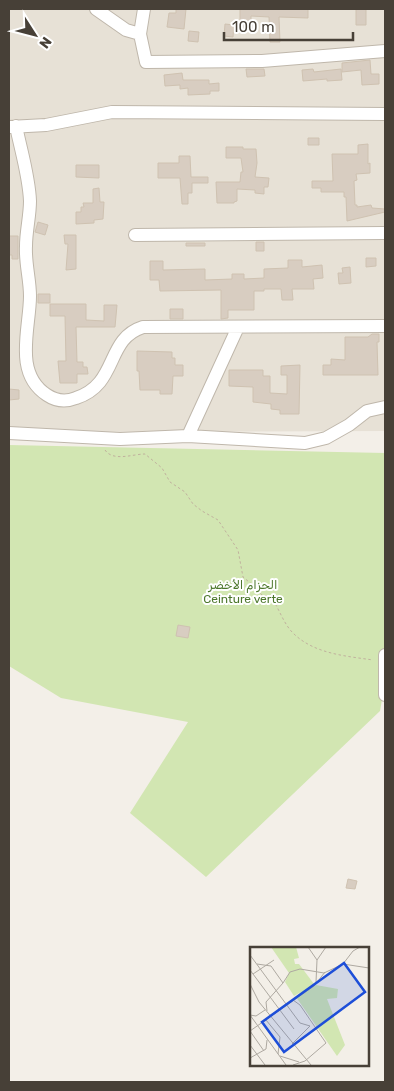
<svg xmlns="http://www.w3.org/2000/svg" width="394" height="1091" viewBox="0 0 394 1091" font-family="Rubik,'Noto Naskh Arabic',sans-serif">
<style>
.residential{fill:#e7e1d6}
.green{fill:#d2e6b2}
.building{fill:#d8cdc1;stroke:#cfc2b1}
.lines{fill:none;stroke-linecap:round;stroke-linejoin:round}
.minor-casing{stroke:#bfb7ab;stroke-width:14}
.path{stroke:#c0b19d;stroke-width:1;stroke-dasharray:2.5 2.5;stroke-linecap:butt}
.minor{stroke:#fff;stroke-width:12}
.labels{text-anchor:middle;stroke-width:4;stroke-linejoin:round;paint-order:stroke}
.park-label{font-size:12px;fill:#4c772c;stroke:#fff}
.inset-road{fill:none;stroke:#aea9a1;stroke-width:1}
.view{fill:#1d4ed8;fill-opacity:0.15;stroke:#1d4ed8;stroke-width:2.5}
.inset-edge{fill:none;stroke:#474037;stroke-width:2.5}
</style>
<rect width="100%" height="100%" fill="#f3efe8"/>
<!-- residential -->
<path class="residential" d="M9 9H385V431L78 432 9 436Z"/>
<!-- green -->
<path class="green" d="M9 445 385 453V683L380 711 206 877 130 813 188 722 61 698 9 666Z"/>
<!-- building -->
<path class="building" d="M176 9H186L184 29 167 27 169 13H176Z
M240 9H308V18L279 17 280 42H270L269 17 251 16V27H240Z
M356 9H366V25H356Z
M225 24 234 25 233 37 224 36Z
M189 31 199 32 198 42 188 41Z
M370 60 371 74H379V84L362 85 361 70 342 72V63Z
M246 69H264L265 76 247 77Z
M313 69 314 72 341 69 342 80 327 81V79L303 81 302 70Z
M182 73 183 80H209V84L219 83V91H210V94L188 95V88L180 89V85L165 86 164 75Z
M308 138H319V145H308Z
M368 144V164L370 163V173L356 174 357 180 354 181 355 205H357V207L371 205 372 208 385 209V212L347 221 346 197H344V192H321V188H312V181H333L332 154H358V145Z
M226 147H243V149H256L257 163 255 177 269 178 268 187H264V194L255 193V190L237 189V201L234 202V203H217L216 182H240L241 172H243L241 158H226Z
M179 156H190L191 177H208V183H192V193H188V204H182L180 178H158V163H179Z
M76 165H99V178L76 177Z
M99 188 100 202H104L103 219 94 220V223L76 224V212H81V207H84L83 203H93V189Z
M38 222 48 225 45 235 35 232Z
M64 235H76V269L66 270 68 244H65Z
M9 236H18V259H12V255H9Z
M256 242H264V251H256Z
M186 243H205V246H186Z
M366 258H376V266L366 267Z
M288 260H302V267L322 265 323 278 313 279 314 289H292L293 300H282L281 289H264V291H254V310H228V318L221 319V290L160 291 159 280H150V261H163V270L205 269V280L232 279V274H244V279L264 278V269L288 268Z
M350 267 351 283 339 284 338 273H343L342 268Z
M38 294H50V303H38Z
M50 304H86V320L104 321V305H117L115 327H76L77 362H83V367H87L88 374H77V383H60L58 361H66L65 316H50Z
M170 309H183V319H170Z
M372 334H379V342H377L378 375H323V365H331V359L345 360V337H368Z
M137 351 172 352V358H175V365H183V376H173L172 394H160V390H140L139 371H137Z
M300 365 299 414H280V410L271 409V404L253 402V387L229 386V370H263V376H270V393L287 394V375H281V366Z
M9 389 19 390V399L9 400Z
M178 625 190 627 188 638 176 636Z
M348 879 357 881 355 889 346 888Z"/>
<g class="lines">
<!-- minor casing -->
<g class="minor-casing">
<path id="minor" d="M96 9 126 30 140 34 146 62 262 61 385 51
M140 34 144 9
M16 126C21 151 29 176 30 201 30 216 26 231 26 246 25 263 30 279 30 296 30 328 13 373 47 395 56 401 66 402 76 398 119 384 105 339 143 327L385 326
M9 127 46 125 112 112 385 114
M135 235 385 233
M9 433 120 439 188 436 305 443 326 438 349 425 367 411 385 407
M188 436 238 327
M385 655V695"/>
</g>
<!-- path -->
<path class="path" d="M105 450C113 462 133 454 145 454L162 468 170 482 185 492 193 504 202 511 218 520 238 550 243 577 254 586 262 595 271 597C279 608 283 623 293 633 314 654 346 656 373 660"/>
<!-- minor -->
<use href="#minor" class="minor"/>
</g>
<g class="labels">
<!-- park labels -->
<g class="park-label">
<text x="243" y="589">الحزام الأخضر<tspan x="243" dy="14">Ceinture verte</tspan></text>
</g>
</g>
<!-- overview -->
<g transform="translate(250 947)">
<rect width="119" height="119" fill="#f3efe8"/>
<path d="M21 0H46L49 11 44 12 45 17H49L64 37 59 41 66 38 88 42 87 51 77 52 95 98 87 109 46 50 51 45 44 49 35 35 39 26Z" fill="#d2e6b2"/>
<path class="inset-road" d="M58 0 67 13 66 35M0 8 50 76 60 79 42 97M67 13 76 0M7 17 21 19 33 36 40 25 50 22 74 26 93 17 119 21M93 17 103 4 110 0M0 23 44 82M3 27 24 13M0 37 9 55 61 118M43 53 50 58 76 96 55 114 43 118M17 64 16 55 33 36M0 68 36 118M0 68 6 69 15 63M16 73 30 90 28 107M0 84 64 39 75 25M0 84 14 104M0 98 15 118M30 109 49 115M0 111 16 102 17 93"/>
<path class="view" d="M94 16 115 45 34 105 12 75Z"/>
<rect width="119" height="119" class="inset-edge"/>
</g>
<!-- border -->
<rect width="394" height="1091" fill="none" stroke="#474037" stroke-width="20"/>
<!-- north arrow -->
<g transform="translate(35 35) rotate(126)" stroke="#ffffff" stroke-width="4" paint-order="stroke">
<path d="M0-4L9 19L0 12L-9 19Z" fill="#474037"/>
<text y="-8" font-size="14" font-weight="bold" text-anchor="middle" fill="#474037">N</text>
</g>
<!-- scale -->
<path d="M224 32v8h129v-8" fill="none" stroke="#474037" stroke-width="2.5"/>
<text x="232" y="32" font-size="15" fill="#474037" stroke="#ffffff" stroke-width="4" paint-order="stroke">100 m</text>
</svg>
